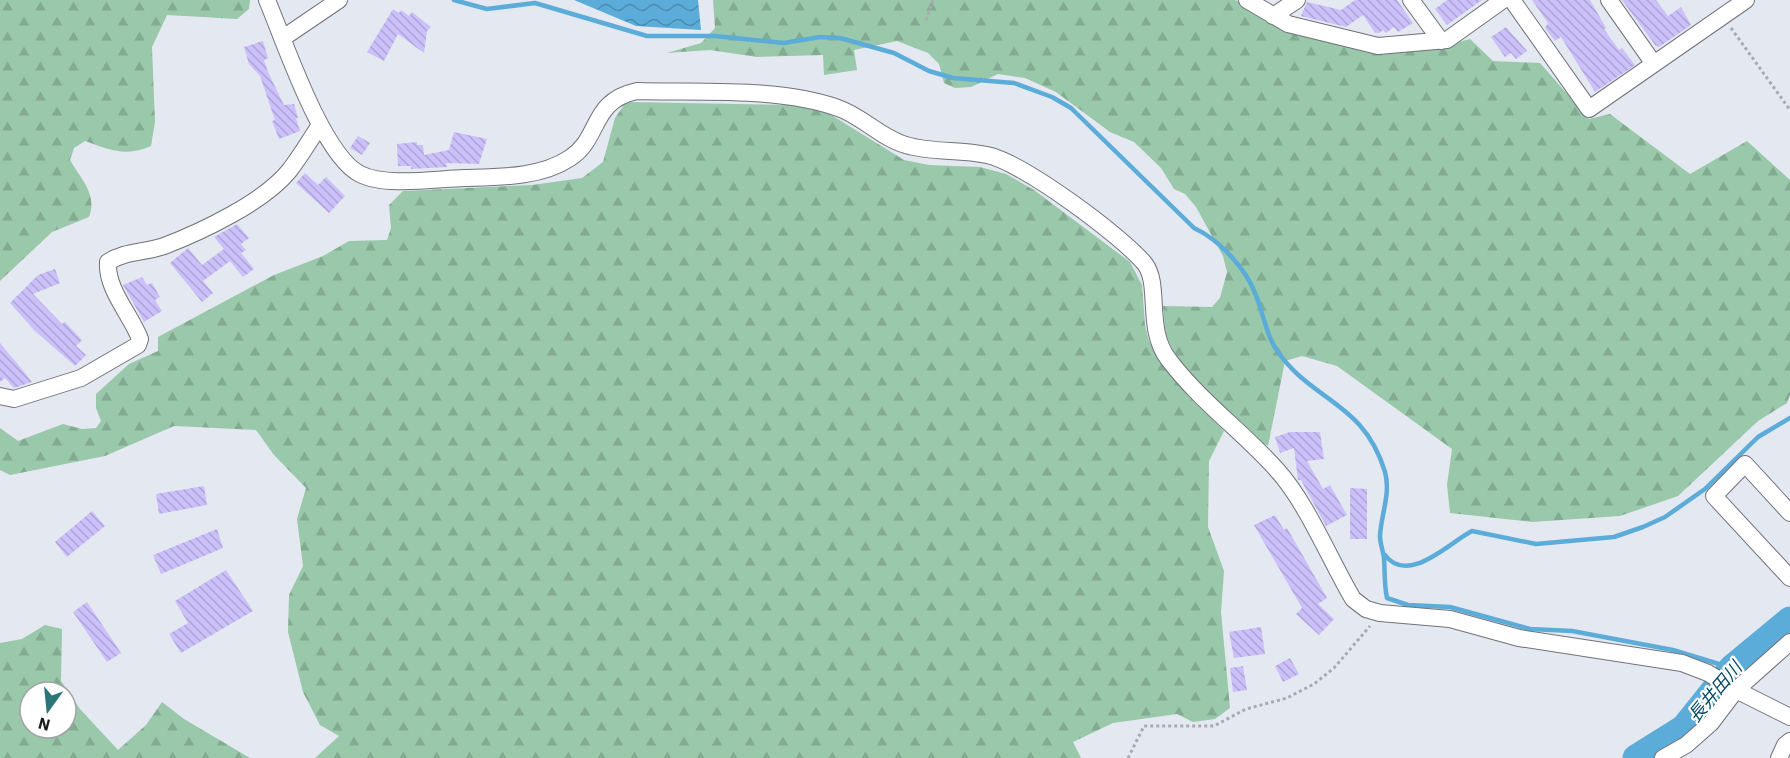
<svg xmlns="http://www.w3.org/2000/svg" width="1790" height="758" viewBox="0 0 1790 758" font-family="'IBM Plex Sans','Noto Sans JP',sans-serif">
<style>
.forest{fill:url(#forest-firs);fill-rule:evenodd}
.water{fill:url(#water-waves)}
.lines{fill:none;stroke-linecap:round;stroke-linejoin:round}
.stream{stroke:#5bacd8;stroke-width:4.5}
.river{stroke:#5bacd8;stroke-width:27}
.building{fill:url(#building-back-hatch)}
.minor-casing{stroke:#6f727a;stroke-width:18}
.path{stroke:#a7aab1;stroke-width:3;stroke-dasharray:3 3;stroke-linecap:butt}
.minor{stroke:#fff;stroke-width:16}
.labels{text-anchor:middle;stroke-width:4.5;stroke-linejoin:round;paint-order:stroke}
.water-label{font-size:18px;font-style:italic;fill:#044a68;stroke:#fff}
</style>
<defs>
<pattern id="forest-firs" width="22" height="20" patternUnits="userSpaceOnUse" patternTransform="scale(1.5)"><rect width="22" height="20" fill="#99c8aa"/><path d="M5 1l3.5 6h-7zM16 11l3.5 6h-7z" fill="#83ab92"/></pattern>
<pattern id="water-waves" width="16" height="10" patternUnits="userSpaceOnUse" patternTransform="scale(1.5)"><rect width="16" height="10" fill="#5bacd8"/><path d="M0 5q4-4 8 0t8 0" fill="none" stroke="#4a8baf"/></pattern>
<pattern id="building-back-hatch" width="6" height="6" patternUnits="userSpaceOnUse" patternTransform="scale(1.5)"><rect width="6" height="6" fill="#cbc0fa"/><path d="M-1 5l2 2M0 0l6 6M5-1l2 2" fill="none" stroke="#aea4d6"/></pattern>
</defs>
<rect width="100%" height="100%" fill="#e4e8f1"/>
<!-- forest -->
<path class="forest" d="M0 0H250L249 9 237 19 167 15 152 47 155 122 151 146C127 157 109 150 85 141L74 148 70 160C80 178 98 194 89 217L52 232 0 281Z
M713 0H1235L1309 32 1434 49 1470 39 1493 61 1540 63 1589 119 1610 114 1690 174 1747 141 1790 180V395L1787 403 1758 421 1678 496 1620 516 1532 522 1450 513 1447 485 1452 449 1337 366 1302 356 1285 361 1268 446 1259 442C1233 416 1176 369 1166 334 1164 325 1164 315 1163 306L1212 307 1220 298 1227 272 1223 256 1196 207 1185 194 1174 189 1161 168 1134 142 1110 132 1056 92 1025 78 998 74 971 87 955 88 944 83 939 64 928 53 897 41 854 50 857 70 824 75 823 55 757 57 710 50 667 53 701 43 715 28Z
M626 102 792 105 828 113 904 160 929 165 980 167 1006 174 1034 190 1130 262 1142 285 1145 325 1149 341 1161 362 1224 431 1209 461 1208 527 1224 571 1221 612 1230 708 1215 719 1193 722 1177 714 1113 723 1073 742 1081 758H315L339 736 320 725 303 692 288 632 289 595 303 566 297 519 306 488 274 455 256 430 174 426 105 456 10 475 0 470V428L18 441 63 424 82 429 96 428 101 421 96 408V394L129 364 158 351V337L274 275 323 256 349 241 387 240 391 228 389 205 403 191 532 185 582 178 603 162 615 118Z
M45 625 62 629 61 681 80 709 118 750 146 725 162 702 184 719 250 758H0V643L22 639ZM30 692H66V728H30Z"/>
<!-- water -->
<path class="water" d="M574 0H698L701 30 636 26Z"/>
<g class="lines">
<!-- stream -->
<path class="stream" d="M454 0 487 9 535 3 647 36H715L784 43 820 37 840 38 894 53 929 71 953 78 1014 83 1052 97 1071 108 1194 228C1218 239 1245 267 1255 293 1263 311 1266 336 1278 352 1313 402 1364 402 1385 472 1391 493 1381 515 1380 536 1380 544 1383 550 1384 558 1385 572 1384 584 1387 598L1408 605 1450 607 1530 629 1572 631 1673 650 1732 668
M1385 555C1408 586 1450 542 1472 531L1536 544 1614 537 1643 527 1665 517 1705 489 1758 437 1790 418"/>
<!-- river -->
<path class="river" d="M1636 758 1684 728 1732 668 1790 620"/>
</g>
<!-- building -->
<path class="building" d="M1355 0H1397L1413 23 1398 32 1394 27 1386 33 1383 30 1379 33H1375L1363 15 1346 27 1301 16 1307 2 1341 10Z
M1447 0H1482L1447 25 1435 9Z
M1532 0H1590L1606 28 1604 29 1619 50 1622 48 1635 65 1595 92 1561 37 1555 41 1545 28 1548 23Z
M1622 0H1656L1668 16 1681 7 1691 25 1659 47 1655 45Z
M393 9 399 13 401 10 409 16 412 12 431 27 427 31 424 53 398 34 384 61 367 52Z
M1506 27 1527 51 1516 59 1511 53 1505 57 1491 37Z
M263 41 268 58 264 60 268 72 284 105 294 104 298 118H296L300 131 279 139 272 121 275 120 260 76 249 64 244 47Z
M454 132 487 139 479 164 446 163 447 167 411 169V166H398L397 144 417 142V145H423L424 155 449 150Z
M358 136 370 143 362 155 350 148Z
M305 173 318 185 326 177 345 196 329 213 296 183Z
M237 224 249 238 241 244 246 250 241 253 254 269 243 277 230 261 203 281 213 293 202 302 170 263 188 248 202 265 224 249 214 237Z
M55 269 60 283 33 294 62 324 65 322 82 340 76 346 86 355 75 366 34 330 10 303 38 275Z
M142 277 147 285 152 283 160 297 155 300 162 311 144 322 123 285Z
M0 343 20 367 32 382 14 388 5 378 0 382Z
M1290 432H1320L1324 459 1307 461 1323 489 1330 485 1347 515 1326 526 1301 480H1298L1294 448 1280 453 1275 437Z
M204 486 207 505 159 514 156 494Z
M1350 488 1367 489V539H1350Z
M92 511 105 526 67 557 55 542Z
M1275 515 1284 530 1287 528 1327 598 1318 604 1334 619 1319 635 1296 614 1302 608 1254 525Z
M217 529 223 548 161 574 153 555Z
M226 570 253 611 181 653 169 634 188 623 175 601Z
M87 602 121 653 107 662 73 612Z
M1261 627 1265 654 1234 658 1229 632Z
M1290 658 1299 674 1283 682 1275 666Z
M1243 666 1247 690 1233 692 1230 668Z"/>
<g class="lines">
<!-- minor casing -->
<g class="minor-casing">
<path id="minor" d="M267 0C284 40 322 155 360 174 385 187 435 179 464 178 498 177 540 178 570 158 601 138 590 101 637 91 700 93 780 87 838 108 862 116 881 138 906 145 932 153 960 149 987 155 1022 162 1122 236 1145 264 1161 285 1145 330 1169 360 1200 401 1243 432 1277 470 1307 503 1330 560 1353 599L1366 609 1380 613 1450 619 1519 638 1682 663 1708 673 1736 690 1790 717
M1247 0 1288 24 1378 46 1447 40 1503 0
M1411 0 1441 41
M1512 0 1589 109 1746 0
M1609 0 1654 64
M1273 16 1297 0
M283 38 339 0
M0 396 14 399 81 378 138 345 140 339C131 315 106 289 108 262 125 251 144 253 164 246 201 232 264 202 289 171 300 157 310 140 320 125
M1790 513 1745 464 1714 496 1790 578
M1663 758 1686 745 1711 723 1736 690 1790 642
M1779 758 1785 745 1790 741"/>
</g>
<!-- path -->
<path class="path" d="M926 20 933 0
M1731 28 1790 110
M1128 758 1144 726H1214L1246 709 1287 698 1314 684 1334 668 1370 626"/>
<!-- minor -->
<use href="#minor" class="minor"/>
</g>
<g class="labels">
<!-- water labels -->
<g class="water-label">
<text transform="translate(1715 692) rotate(-50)" y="6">長井田川</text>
</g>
</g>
<!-- north arrow -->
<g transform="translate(48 710) rotate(195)"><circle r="28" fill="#ffffff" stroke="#a3a4a5" stroke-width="1.5"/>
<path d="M0-4.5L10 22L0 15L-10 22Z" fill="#2b7576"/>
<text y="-9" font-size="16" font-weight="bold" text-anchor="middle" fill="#191b1e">N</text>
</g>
</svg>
